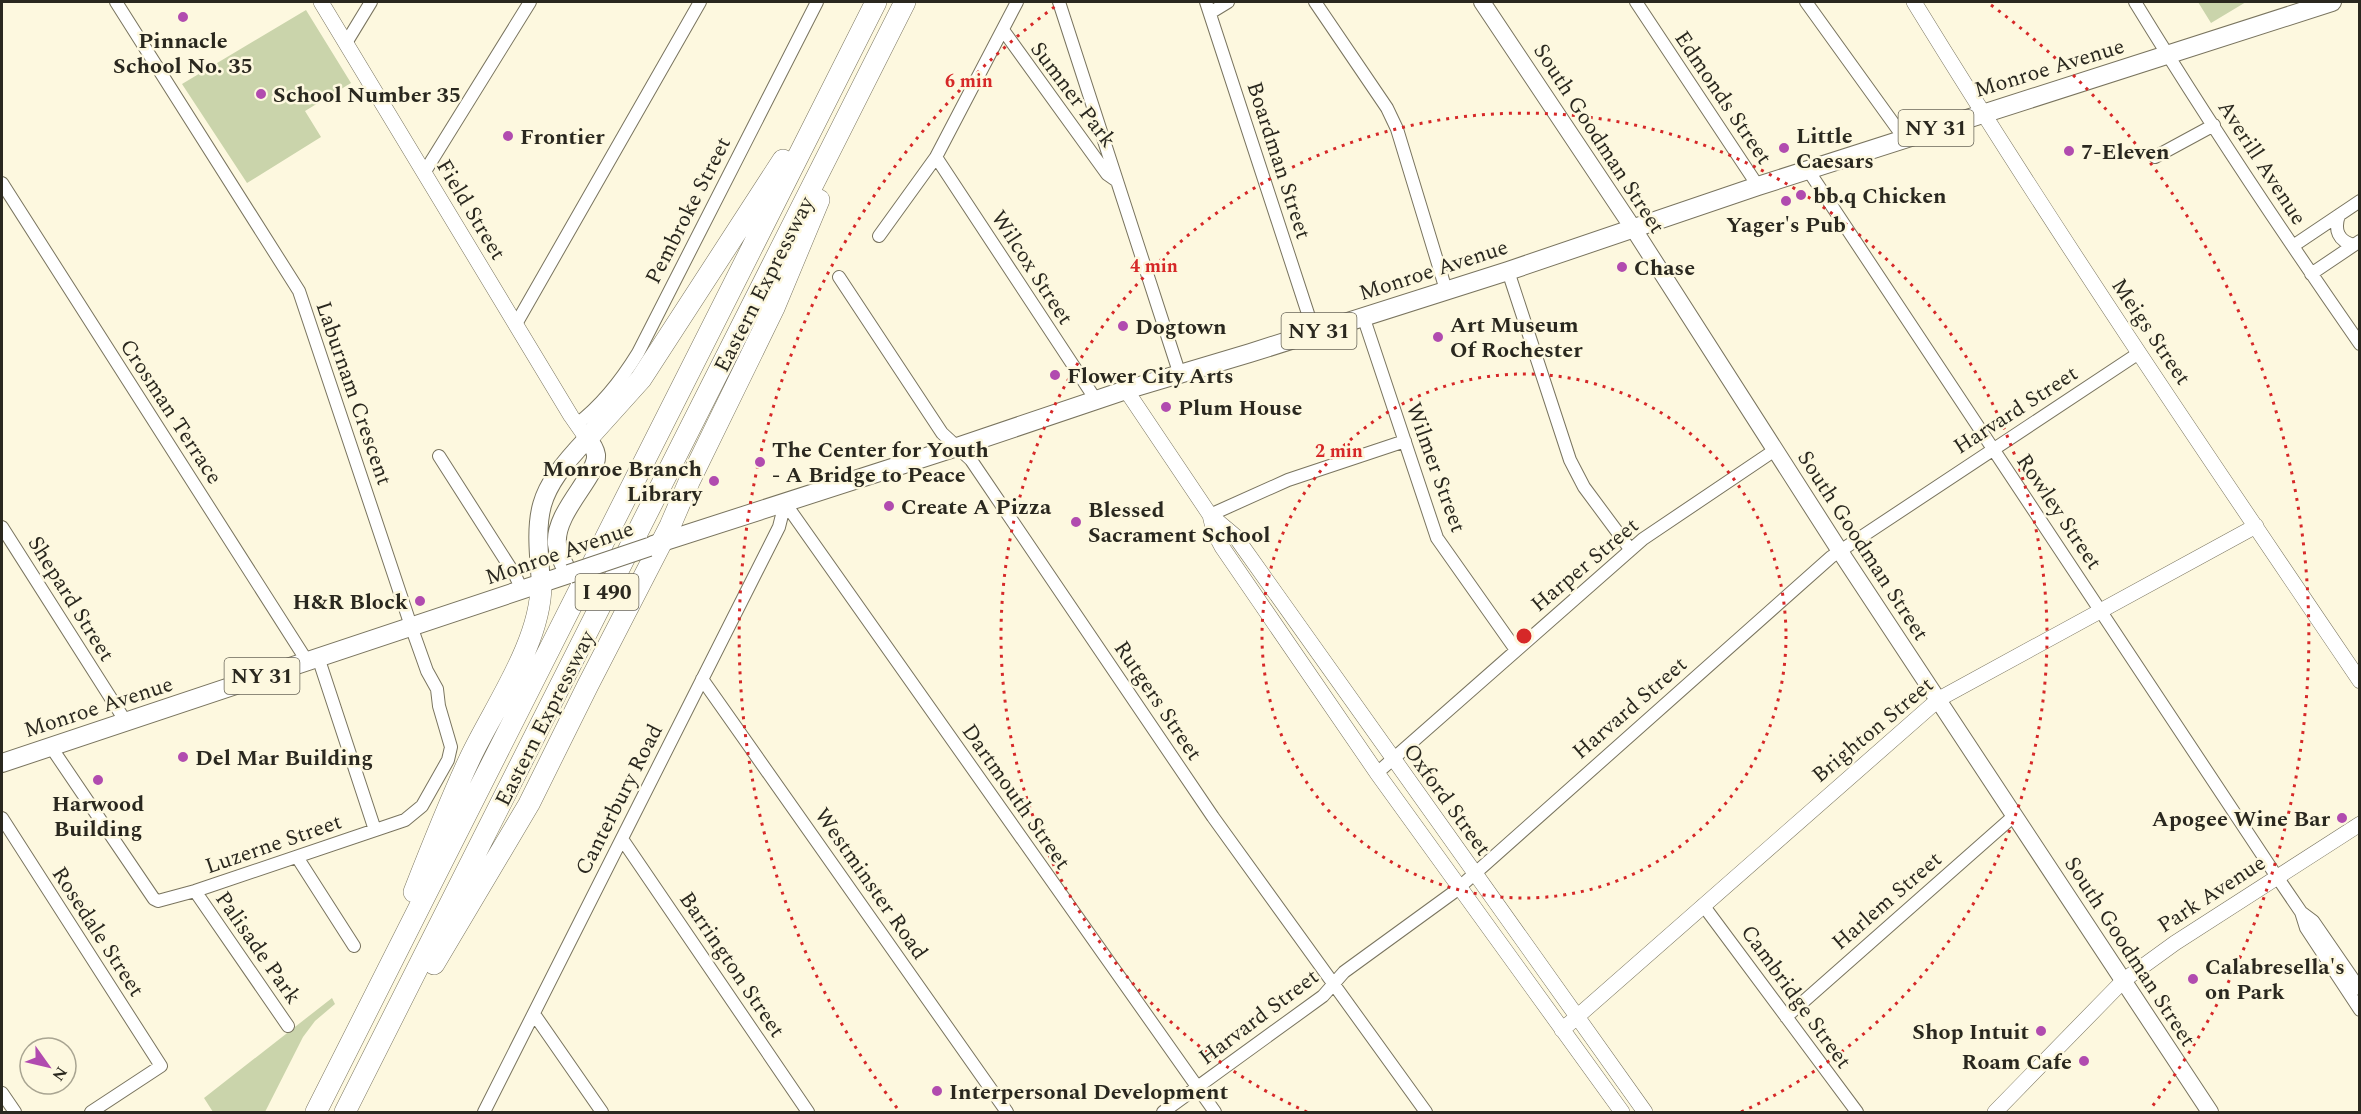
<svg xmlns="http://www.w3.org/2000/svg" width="2361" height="1114" viewBox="0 0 2361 1114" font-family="Spectral,serif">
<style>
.green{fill:#cad4ab}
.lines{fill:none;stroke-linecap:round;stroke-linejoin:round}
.minor-casing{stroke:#79745f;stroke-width:14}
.tertiary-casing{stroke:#79745f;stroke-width:16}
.secondary-casing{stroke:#79745f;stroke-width:18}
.primary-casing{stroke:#79745f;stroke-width:20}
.motorway-casing{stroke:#79745f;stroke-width:22}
.minor{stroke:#fff;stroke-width:12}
.tertiary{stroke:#fff;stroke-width:15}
.secondary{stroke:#fff;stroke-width:16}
.primary{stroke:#fff;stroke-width:18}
.motorway{stroke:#fff;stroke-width:21}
.primary-bridge-casing{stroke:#79745f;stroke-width:20;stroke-linecap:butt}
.primary-bridge{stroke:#fff;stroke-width:18}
.ring{fill:none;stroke:#d62828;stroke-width:3;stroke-dasharray:3 6}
.poi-dot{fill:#b14baf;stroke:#fdf8df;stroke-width:2}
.labels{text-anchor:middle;stroke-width:5;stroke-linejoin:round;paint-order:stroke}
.shield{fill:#fdf8df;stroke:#696659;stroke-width:1.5}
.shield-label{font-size:21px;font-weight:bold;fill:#2a281f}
.poi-label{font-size:22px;font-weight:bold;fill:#2a281f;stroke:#fdf8df;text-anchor:start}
.street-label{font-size:22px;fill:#2a281f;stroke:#fdf8df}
.centre{fill:#d62828;stroke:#fdf8df;stroke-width:3}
.ring-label{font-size:18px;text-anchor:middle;font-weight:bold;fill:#d62828;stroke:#fdf8df;stroke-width:5;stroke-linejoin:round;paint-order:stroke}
</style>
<rect width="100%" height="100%" fill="#fdf8df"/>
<!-- green -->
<path class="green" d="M2198 2H2246L2211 23Z
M306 10 351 83 305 111 321 137 247 183 182 84Z
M332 998 335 1004 315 1021 303 1037 265 1112H213L204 1098Z"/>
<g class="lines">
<!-- minor casing -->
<g class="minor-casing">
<path id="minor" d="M1059 2 1179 372
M1206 2 1314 332
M1315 2 1387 108 1397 129 1446 290
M1636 2 1758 186
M1806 2 1904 138
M2135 2C2206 118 2282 232 2360 344
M1210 13 1228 2
M1003 30 1107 174 1117 181
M346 43 371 2
M936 157 1096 400
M2155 157 2214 125
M1808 170 2273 871 2301 912 2313 921 2360 989
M424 173 530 2
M2 183 307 661
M2339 215C2334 230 2338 241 2354 245
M879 236 936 157 1017 2
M2293 246 2360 201
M1508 271 1570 460 1584 487 1630 549
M2311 274 2360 241
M839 277 942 433 971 460 1213 817 1426 1112
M1363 316 1437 538 1516 650
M516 324 700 2
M577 424C602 405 622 379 638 353L817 2
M439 456 515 575 522 590
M785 503 1215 1112
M1210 515 1288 480 1405 441
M2 527 126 722
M318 657 375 830
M702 679 1007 1112
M51 747 154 899 158 901 195 891 405 820 422 806 448 760 451 747 439 706 437 689 427 671 411 626 299 291 116 2
M1377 773 1643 539 1775 450
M2 818 161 1066 91 1112
M622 839 808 1112
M297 857 354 946
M195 891 288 1026
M1703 905 1857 1112
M2301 912 2306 928 2360 1010
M534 1014 602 1112
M1786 1017 2015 815
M2 1093 15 1112
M484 1112 779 527 785 503
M1163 1112 1323 996 1344 972 1454 892 1831 557 2139 353"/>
</g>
<!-- tertiary casing -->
<g class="tertiary-casing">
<path id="tertiary" d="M321 2 571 416 587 439
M1914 2C2055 232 2208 457 2360 681
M1126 390 1210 515 1235 536 1645 1112
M1210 515 1214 532 1222 547 1377 773 1622 1112
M1562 1030 1939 699 2256 526
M1995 1112 2124 980 2175 943 2360 824"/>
</g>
<!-- secondary casing -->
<g class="secondary-casing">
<path id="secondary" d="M1482 2 1633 228 1845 559 2210 1112"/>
</g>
<!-- primary casing -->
<g class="primary-casing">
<path id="primary" d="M653 545 957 447 1126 390 1250 353 1508 271 1758 186 2332 2
M2 763 569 574C564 565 558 554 557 544 554 512 598 476 596 455 595 449 591 443 587 439 535 494 535 510 541 583"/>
</g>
<!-- motorway casing -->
<g class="motorway-casing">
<path id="motorway" d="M587 439 641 379 783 160
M414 892C432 846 450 800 471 756 495 706 542 640 541 583
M434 964 529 804 588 685 670 526 689 482 774 308 819 200
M316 1112 876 2
M345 1112 905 2"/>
</g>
<!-- minor -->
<use href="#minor" class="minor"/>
<!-- tertiary -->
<use href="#tertiary" class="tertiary"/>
<!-- secondary -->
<use href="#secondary" class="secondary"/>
<!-- primary -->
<use href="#primary" class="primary"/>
<!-- motorway -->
<use href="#motorway" class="motorway"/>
<!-- primary-bridge casing -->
<g class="primary-bridge-casing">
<path id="primary-bridge" d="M569 574 649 547"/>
</g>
<!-- primary-bridge -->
<use href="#primary-bridge" class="primary-bridge"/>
</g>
<!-- distance rings -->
<g class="ring">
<circle cx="1524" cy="636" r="262"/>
<path d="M1307 1112A523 523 0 1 1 1741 1112"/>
<path d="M897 1108A785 785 0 0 1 1057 5M1991 5A785 785 0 0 1 2151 1108"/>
</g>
<!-- markers -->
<g class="poi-dot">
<circle cx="183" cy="17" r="6"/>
<circle cx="261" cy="94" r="6"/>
<circle cx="508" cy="136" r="6"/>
<circle cx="1784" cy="148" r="6"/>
<circle cx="2069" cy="151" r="6"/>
<circle cx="1801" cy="195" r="6"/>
<circle cx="1786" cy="201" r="6"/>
<circle cx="1622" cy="267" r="6"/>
<circle cx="1123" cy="326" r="6"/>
<circle cx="1438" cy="337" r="6"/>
<circle cx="1055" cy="375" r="6"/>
<circle cx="1166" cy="407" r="6"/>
<circle cx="760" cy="462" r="6"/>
<circle cx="714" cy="481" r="6"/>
<circle cx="889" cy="506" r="6"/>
<circle cx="1076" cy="522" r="6"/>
<circle cx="420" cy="601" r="6"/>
<circle cx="183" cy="757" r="6"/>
<circle cx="98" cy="780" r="6"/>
<circle cx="2342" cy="818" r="6"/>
<circle cx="2193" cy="979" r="6"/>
<circle cx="2041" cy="1031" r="6"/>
<circle cx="2084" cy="1061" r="6"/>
<circle cx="937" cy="1091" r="6"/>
</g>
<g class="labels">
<!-- shield labels -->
<g class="shield">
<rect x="1898.5" y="110" width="75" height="36" rx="4.5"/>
<rect x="1281.5" y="313" width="75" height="36" rx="4.5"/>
<rect x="575.5" y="574" width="63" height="36" rx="4.5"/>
<rect x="224.5" y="658" width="75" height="36" rx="4.5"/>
</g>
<g class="shield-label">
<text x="1936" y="135">NY 31</text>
<text x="1319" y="338">NY 31</text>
<text x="607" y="599">I 490</text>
<text x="262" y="683">NY 31</text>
</g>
<!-- poi labels -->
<g class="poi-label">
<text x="183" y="48" text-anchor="middle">Pinnacle<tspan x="183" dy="25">School No. 35</tspan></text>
<text x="273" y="102">School Number 35</text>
<text x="1796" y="143">Little<tspan x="1796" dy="25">Caesars</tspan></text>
<text x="520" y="144">Frontier</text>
<text x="2081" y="159">7-Eleven</text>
<text x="1813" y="203">bb.q Chicken</text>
<text x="1786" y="232" text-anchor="middle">Yager's Pub</text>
<text x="1634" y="275">Chase</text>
<text x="1450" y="332">Art Museum<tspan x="1450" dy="25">Of Rochester</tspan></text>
<text x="1135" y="334">Dogtown</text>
<text x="1067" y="383">Flower City Arts</text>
<text x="1178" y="415">Plum House</text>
<text x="772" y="457">The Center for Youth<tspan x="772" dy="25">- A Bridge to Peace</tspan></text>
<text x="702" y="476" text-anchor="end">Monroe Branch<tspan x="702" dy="25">Library</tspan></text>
<text x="901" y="514">Create A Pizza</text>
<text x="1088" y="517">Blessed<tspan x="1088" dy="25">Sacrament School</tspan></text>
<text x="408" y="609" text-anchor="end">H&amp;R Block</text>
<text x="195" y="765">Del Mar Building</text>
<text x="98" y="811" text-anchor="middle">Harwood<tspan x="98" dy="25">Building</tspan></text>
<text x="2330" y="826" text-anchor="end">Apogee Wine Bar</text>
<text x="2205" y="974">Calabresella's<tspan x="2205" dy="25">on Park</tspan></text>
<text x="2029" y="1039" text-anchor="end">Shop Intuit</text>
<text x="2072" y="1069" text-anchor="end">Roam Cafe</text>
<text x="949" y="1099">Interpersonal Development</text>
</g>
<!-- street labels -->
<g class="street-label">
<text transform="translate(2049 67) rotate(-17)" y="8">Monroe Avenue</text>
<text transform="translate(1074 94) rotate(53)" y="8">Sumner Park</text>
<text transform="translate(1724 97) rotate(56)" y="8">Edmonds Street</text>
<text transform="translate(1600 138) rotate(57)" y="8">South Goodman Street</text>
<text transform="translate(1280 160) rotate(72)" y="8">Boardman Street</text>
<text transform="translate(2263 162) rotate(57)" y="8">Averill Avenue</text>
<text transform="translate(472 209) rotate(59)" y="8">Field Street</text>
<text transform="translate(687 210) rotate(-63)" y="8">Pembroke Street</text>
<text transform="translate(1033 267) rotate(57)" y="8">Wilcox Street</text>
<text transform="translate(1433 269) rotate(-18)" y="8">Monroe Avenue</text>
<text transform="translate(763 284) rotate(-63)" y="8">Eastern Expressway</text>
<text transform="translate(2152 331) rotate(56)" y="8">Meigs Street</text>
<text transform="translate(355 393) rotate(71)" y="8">Laburnam Crescent</text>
<text transform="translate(2015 409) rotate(-33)" y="8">Harvard Street</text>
<text transform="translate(172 411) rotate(57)" y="8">Crosman Terrace</text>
<text transform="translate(1437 467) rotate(70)" y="8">Wilmer Street</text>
<text transform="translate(2060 511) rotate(56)" y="8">Rowley Street</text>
<text transform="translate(1864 545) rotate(57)" y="8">South Goodman Street</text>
<text transform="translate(559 552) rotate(-19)" y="8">Monroe Avenue</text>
<text transform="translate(1584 564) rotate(-40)" y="8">Harper Street</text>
<text transform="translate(72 598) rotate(58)" y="8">Shepard Street</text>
<text transform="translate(1159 700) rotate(56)" y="8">Rutgers Street</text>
<text transform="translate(98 706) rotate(-18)" y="8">Monroe Avenue</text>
<text transform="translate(1629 707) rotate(-41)" y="8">Harvard Street</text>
<text transform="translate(544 718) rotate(-63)" y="8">Eastern Expressway</text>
<text transform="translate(1872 729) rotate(-40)" y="8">Brighton Street</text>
<text transform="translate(1017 796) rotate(55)" y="8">Dartmouth Street</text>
<text transform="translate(618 799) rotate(-63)" y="8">Canterbury Road</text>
<text transform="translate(1448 799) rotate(54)" y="8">Oxford Street</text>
<text transform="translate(273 843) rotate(-19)" y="8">Luzerne Street</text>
<text transform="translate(872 883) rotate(55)" y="8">Westminster Road</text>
<text transform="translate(2211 893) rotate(-33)" y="8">Park Avenue</text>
<text transform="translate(1886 900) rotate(-41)" y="8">Harlem Street</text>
<text transform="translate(99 931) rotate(57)" y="8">Rosedale Street</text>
<text transform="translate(259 947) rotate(55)" y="8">Palisade Park</text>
<text transform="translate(2131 951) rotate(57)" y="8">South Goodman Street</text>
<text transform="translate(733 964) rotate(56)" y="8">Barrington Street</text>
<text transform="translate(1797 996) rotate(54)" y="8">Cambridge Street</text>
<text transform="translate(1258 1016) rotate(-37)" y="8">Harvard Street</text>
</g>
</g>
<circle cx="1524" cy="636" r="9" class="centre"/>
<g class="ring-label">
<text x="969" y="87">6 min</text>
<text x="1154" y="272">4 min</text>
<text x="1339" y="457">2 min</text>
</g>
<!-- border -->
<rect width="2361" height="1114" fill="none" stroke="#2a281f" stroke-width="6"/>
<!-- north arrow -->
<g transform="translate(48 1066) rotate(124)"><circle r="28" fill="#fdf8df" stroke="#a9a592" stroke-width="1.5"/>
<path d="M0-4.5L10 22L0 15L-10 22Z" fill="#b14baf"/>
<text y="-9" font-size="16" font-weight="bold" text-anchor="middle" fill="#2a281f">N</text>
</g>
</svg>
